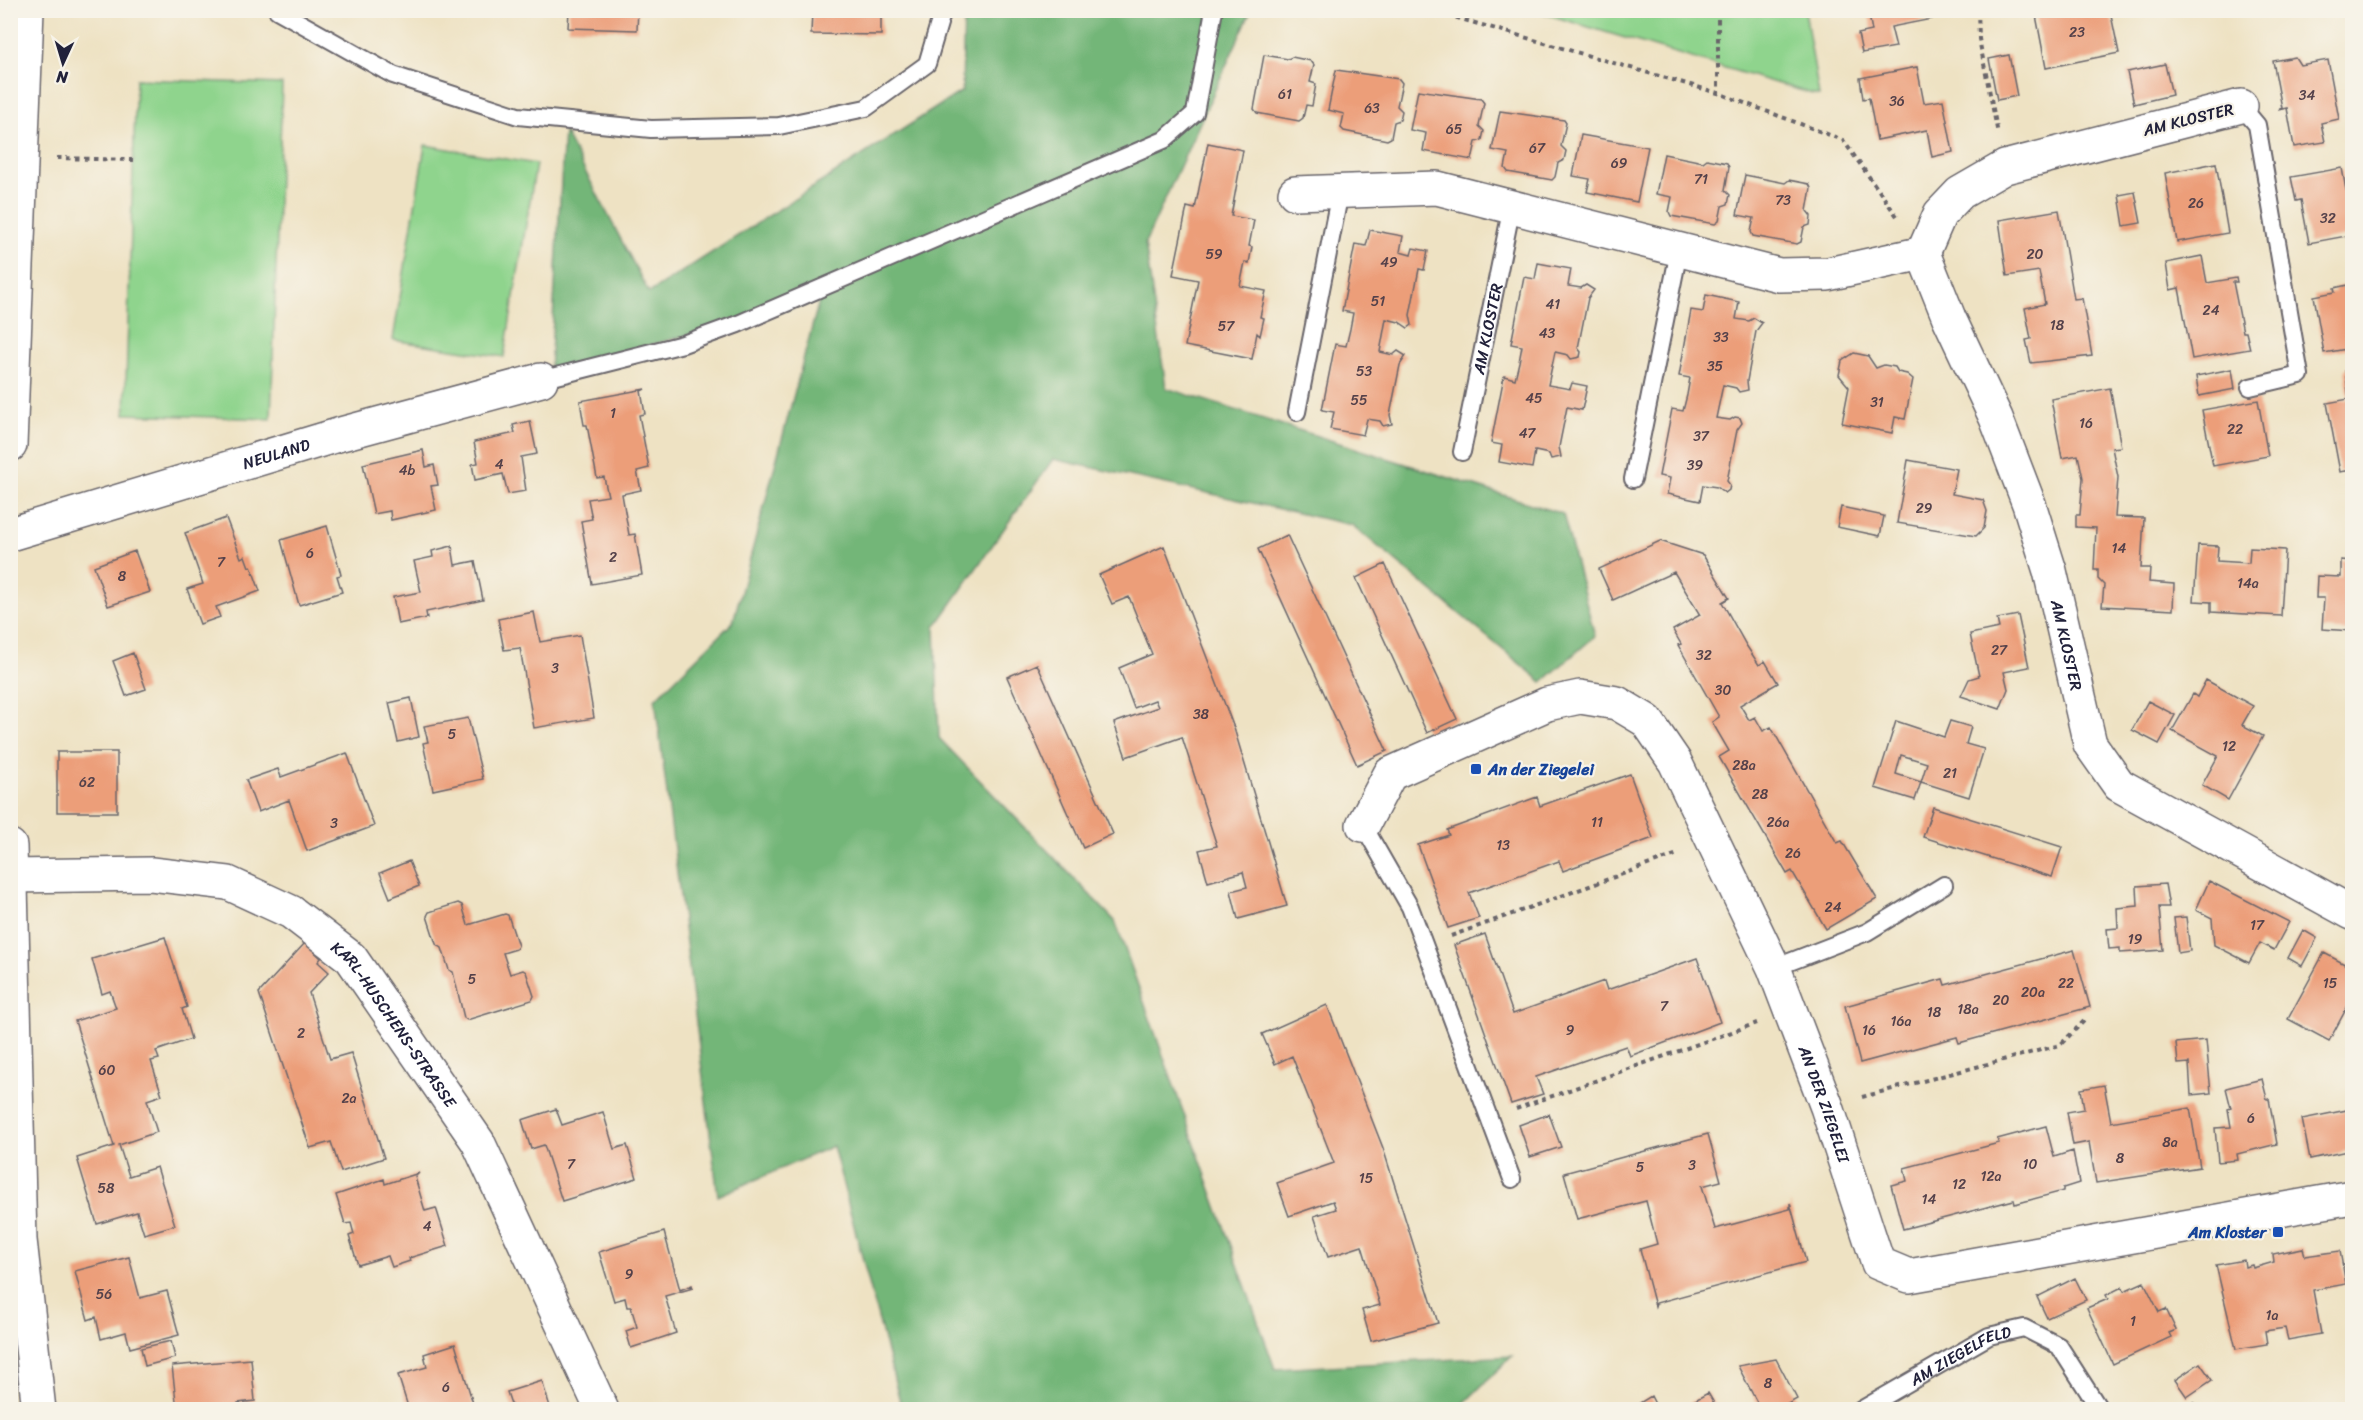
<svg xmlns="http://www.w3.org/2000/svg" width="2363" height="1420" viewBox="0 0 2363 1420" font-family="Sriracha,sans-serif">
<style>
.green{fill:#8fd48d;stroke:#587b64;stroke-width:1.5}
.forest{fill:#73b678;stroke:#4a6c5a;stroke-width:1.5}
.building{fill:#ec9e79}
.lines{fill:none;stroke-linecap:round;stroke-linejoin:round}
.lane-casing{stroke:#69656b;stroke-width:20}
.street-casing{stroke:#69656b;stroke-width:36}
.path{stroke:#69656b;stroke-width:4;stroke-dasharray:4.5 4.5;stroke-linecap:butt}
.lane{stroke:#fff;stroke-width:16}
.street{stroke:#fff;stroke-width:33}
.transit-dot{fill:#1a4fb4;stroke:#f7f3e8;stroke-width:2}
.labels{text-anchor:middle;stroke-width:4.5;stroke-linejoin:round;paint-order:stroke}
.number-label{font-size:14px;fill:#54414a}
.street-label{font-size:16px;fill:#22223b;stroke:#f7f3e8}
.transit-label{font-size:16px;font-weight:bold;fill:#164399;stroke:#f7f3e8;text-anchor:start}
</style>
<rect width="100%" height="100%" fill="#f7f3e8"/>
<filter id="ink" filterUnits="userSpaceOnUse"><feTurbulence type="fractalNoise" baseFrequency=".0167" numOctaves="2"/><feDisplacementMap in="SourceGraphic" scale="12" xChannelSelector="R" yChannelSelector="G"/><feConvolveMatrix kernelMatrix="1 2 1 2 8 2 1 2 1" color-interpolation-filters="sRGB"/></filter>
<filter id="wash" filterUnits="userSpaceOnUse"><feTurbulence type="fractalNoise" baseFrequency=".008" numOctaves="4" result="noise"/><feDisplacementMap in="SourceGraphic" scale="24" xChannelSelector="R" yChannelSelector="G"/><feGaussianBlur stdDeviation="1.35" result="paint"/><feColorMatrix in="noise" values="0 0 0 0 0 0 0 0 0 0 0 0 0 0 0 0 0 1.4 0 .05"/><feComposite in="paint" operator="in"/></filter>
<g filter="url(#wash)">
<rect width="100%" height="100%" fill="#eee2c3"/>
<!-- green -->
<path class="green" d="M1535 11H1805L1819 96Z
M136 79 282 84 271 419 125 414Z
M425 145 536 164 504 357 393 340Z"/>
<!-- forest -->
<path class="forest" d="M964 11H1251L1145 243 1166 388 1563 514 1595 636 1542 682 1352 525 1053 459 935 627 939 738 1115 921 1275 1369 1512 1356 1458 1409H902L833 1146 718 1196 655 699 733 622 819 301 550 371 564 131 649 293 962 91Z"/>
<g id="blocks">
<!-- building -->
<path class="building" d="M569 10H638L637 30 568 28Z
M812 10H881V35L811 34Z
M1868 10H1931L1932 19 1891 27 1896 47 1862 53 1858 34 1872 31Z
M2035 10H2110L2119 53 2046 68Z
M2343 10H2352V20L2350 22Z
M1264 55 1288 59 1292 57 1311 61 1314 65 1310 82 1316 84 1312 106 1306 105 1303 118 1299 121 1257 113 1254 109Z
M2009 55 2017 96 1997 100 1989 59Z
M2295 57 2300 65 2328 60 2339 119 2321 123 2325 142 2294 147 2287 108 2278 110 2282 108 2273 61Z
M2165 64 2172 95 2134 104 2127 72Z
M1917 67 1924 103 1943 100 1953 152 1932 157 1927 130 1877 140 1869 98 1863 99 1860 78Z
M1336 70 1399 79 1402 83 1397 106 1402 111 1400 120 1394 122 1391 138 1387 140 1344 131 1341 128 1344 114 1328 110Z
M1418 90 1481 99 1484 103 1479 126 1484 131 1482 140 1476 142 1472 160 1423 151 1426 133 1410 130Z
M1500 111 1564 120 1566 123 1561 146 1566 151 1564 160 1558 163 1555 177 1552 180 1508 172 1505 168 1508 153 1492 150Z
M1581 135 1648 147 1637 202 1587 192 1590 179 1573 176Z
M1208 143 1243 150 1231 216 1254 220 1249 246 1252 247 1249 263 1245 262 1240 286 1266 291 1260 317 1264 318 1260 336 1257 333 1252 359 1185 346 1198 280 1173 275 1187 207 1195 209Z
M1664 154 1703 162 1707 159 1727 163 1729 167 1725 190 1730 195 1728 204 1722 206 1719 221 1715 224 1671 216 1669 212 1672 197 1656 194Z
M2216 163 2228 233 2177 242 2165 173Z
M2342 168 2346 190 2352 189V235L2309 243 2301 200 2296 201 2291 177Z
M1745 175 1785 183 1789 180 1809 184 1811 188 1807 211 1811 216 1810 225 1804 227 1801 242 1797 244 1753 236 1751 232 1754 218 1737 215Z
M2135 192 2141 223 2124 226 2119 195Z
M2059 210 2074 299 2082 298 2092 356 2031 363 2026 340 2031 339 2025 308 2045 304 2039 271 2007 276 1999 220Z
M1370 230 1403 236 1400 252 1411 255 1413 248 1428 251 1424 270 1419 269 1410 315 1412 325 1408 328 1399 322 1386 319 1380 352 1393 355 1398 351 1406 356 1400 365 1390 415 1392 424 1383 426 1380 421 1367 419 1363 435 1330 429 1334 412 1322 410 1335 344 1346 346 1350 329 1353 313 1342 311 1355 244 1366 246Z
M2202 256 2207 283 2236 278 2237 282H2233L2243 332H2246L2250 349 2192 359 2179 288 2170 290 2166 263Z
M1538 263 1571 269 1568 286 1581 288 1586 285 1594 290 1588 298 1578 348 1581 352 1580 357 1571 359 1568 355 1555 352 1548 385 1570 389 1572 383 1587 386 1582 410 1567 407 1559 447 1561 457 1551 459 1549 454 1535 451 1532 468 1499 462 1502 445 1491 443 1504 376 1515 379 1519 362 1522 346 1511 344 1524 277 1535 279Z
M2352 284V348L2324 353 2314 296 2335 292 2334 288Z
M1706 295 1739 302 1736 319 1749 321 1754 318 1762 323 1756 331 1747 381 1748 390 1739 392 1736 388 1723 385 1716 418 1730 420 1735 417 1740 418 1742 423 1737 430 1727 481 1730 485 1729 490 1725 493 1717 487 1703 485 1700 501 1667 494 1670 478 1659 476 1672 409 1683 411 1687 395 1690 378 1679 376 1691 310 1703 312Z
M1854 353 1868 356 1876 368 1884 365 1895 367 1898 372 1907 374 1913 379 1905 419 1895 417 1892 433 1842 423 1849 387 1839 375 1842 361Z
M2352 367V470L2340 472 2327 403 2349 399 2345 369Z
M2232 369 2235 389 2199 396 2196 376Z
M2110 388 2121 447 2112 448 2118 477 2115 517 2144 518 2141 568H2150L2149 582 2174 584 2173 610 2102 606 2104 585 2098 579V570H2094L2096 528 2076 527V515H2080L2083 478 2078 455 2062 458 2051 399Z
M645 389 641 391 645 414 639 415 649 468 637 471 641 490 622 494 629 535 635 534 642 575 592 584 581 521 592 519 588 499 608 496 604 477 597 478 587 425H584L580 401Z
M2258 400 2268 456 2213 466 2202 410Z
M530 421 537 454 521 457 526 491 508 494 503 474 475 480 472 464 478 463 474 442 515 433 513 425Z
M423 450 426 467 434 465 438 485 431 486 436 510 391 520 390 511 374 514 363 464Z
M1908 460 1957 469 1952 494 1983 500 1987 511 1984 528 1976 536 1897 523Z
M1841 507 1884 516 1880 536 1837 527Z
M226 518 241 558 245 556 249 567 251 566 260 591 216 607 220 617 200 624 187 589 203 584 185 533Z
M327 526 340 571 341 575 337 576 342 592 299 605 281 540Z
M1287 535 1387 751 1357 765 1258 549Z
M1660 541 1703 555 1729 598 1722 602 1746 645 1759 665 1765 661 1778 683 1740 705 1749 720 1755 717 1763 731 1771 727 1837 843 1842 841 1877 899 1826 929 1792 871 1787 874 1719 757 1729 751 1712 722 1719 717 1678 645 1681 644 1673 630 1700 615 1674 572 1613 600 1599 569Z
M2198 545 2218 546 2217 561 2249 563 2250 548 2285 550 2281 616 2211 612V602L2194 601Z
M452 546 455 565 475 561 483 600 426 612 427 618 398 624 393 597 421 592 414 561 433 557 432 551Z
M1164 546 1234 728 1287 906 1238 919 1231 891 1247 887 1243 872 1208 882 1199 850 1217 846 1182 737 1126 757 1114 723 1158 707 1155 700 1134 708 1119 668 1152 654 1129 597 1112 604 1099 575Z
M135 551 150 592 108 606 94 566Z
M2341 560 2352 561V631L2322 629 2324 598H2316L2317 576 2341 577Z
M1385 564 1457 719 1427 733 1356 578Z
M534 612 540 642 580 635 594 718 534 728 520 648 504 650 498 619Z
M2018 615 2029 667 2004 672 2008 689 2000 709 1961 696 1969 679 1979 676 1970 634 1999 628 1997 619Z
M133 653 146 689 126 696 113 661Z
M1037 664 1113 834 1083 848 1007 677Z
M2206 680 2253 706 2242 725 2263 736 2228 800 2202 785 2218 756 2172 731 2193 694 2197 697Z
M411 698 419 737 398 742 389 703Z
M2148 701 2175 715 2159 744 2132 730Z
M468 718 483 779 433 790 423 743 428 742 424 726Z
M1896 721 1944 737 1950 721 1971 727 1966 744 1984 749 1969 797 1921 782 1927 763 1901 755 1896 774 1921 782 1915 800 1875 788Z
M57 752H117V812H57Z
M347 753 374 826 307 851 289 800 258 812 246 780 278 769 281 777Z
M1630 774 1653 838 1563 871 1559 861 1469 893 1479 918 1448 928 1418 845 1449 835 1447 830 1537 797 1540 806Z
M1933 807 2062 847 2052 877 1923 837Z
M409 861 419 886 390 898 380 873Z
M2209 881 2289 922 2274 950 2260 943 2249 963 2214 945 2212 918 2196 910Z
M2165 884 2169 907H2159L2163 950 2120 953V948L2109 949 2107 929 2118 928 2117 908 2138 906 2137 886Z
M458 903 462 905 468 925 505 914 508 915 518 946 516 949 503 953 510 974 523 970 526 972 534 996 532 1000 467 1020 464 1018 453 972 449 970 442 948 436 944 427 916 429 912Z
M2186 917 2190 951 2178 953 2174 918Z
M2303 930 2317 938 2302 966 2288 958Z
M1485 934 1513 1014 1604 981 1607 990 1697 958 1720 1022 1630 1056 1626 1046 1536 1077 1543 1094 1511 1104 1454 945Z
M165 937 187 1007 182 1009 191 1039 156 1051 159 1059 151 1061 162 1095 147 1100 157 1132 119 1145 129 1176 157 1167 175 1225 144 1234 137 1212 97 1224 77 1158 114 1146 75 1021 116 1008 110 991 102 994 92 959Z
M305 943 321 958 318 962 329 972 309 993 330 1059 351 1053 384 1158 341 1172 331 1142 310 1148 259 993Z
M2074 950 2090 1007 1959 1043 1957 1037 1860 1063 1845 1006 1943 979 1945 985Z
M2324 953 2352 968V998L2329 1041 2288 1019Z
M1327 1005 1383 1148 1438 1323 1371 1341 1362 1310 1380 1305 1362 1246 1328 1257 1314 1216 1336 1209 1333 1201 1289 1216 1277 1183 1334 1163 1292 1056 1275 1064 1262 1034Z
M2206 1040 2211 1093 2191 1095 2189 1063 2178 1064 2176 1043Z
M2262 1079 2267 1099H2269L2277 1144 2237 1154 2238 1160 2218 1162 2215 1128 2231 1127 2228 1109 2231 1108 2226 1088Z
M2104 1085 2111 1122 2190 1108 2200 1167 2096 1183 2089 1142 2073 1145 2067 1112 2084 1109 2081 1089Z
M556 1109 562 1125 603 1112 614 1149 627 1145 637 1178 562 1201 544 1145 531 1149 522 1120Z
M2352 1109V1150L2310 1159 2302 1119Z
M1549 1114 1561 1147 1530 1157 1519 1125Z
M2046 1126 2054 1157 2073 1151 2079 1183 2063 1188V1191L2015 1204 2014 1200 1903 1229 1891 1185 1907 1181 1904 1168 1999 1143 1997 1139Z
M1708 1134 1721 1181 1702 1186 1715 1229 1790 1209V1203L1806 1262 1656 1303 1655 1306 1640 1249 1657 1244 1646 1201 1577 1219 1564 1173Z
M419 1173 415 1177 425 1211 436 1208 448 1246 409 1258 410 1261 392 1267 388 1256 358 1265 349 1236 354 1234 351 1223 345 1224 336 1195 384 1179 385 1184Z
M664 1232 680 1290 692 1285 693 1288 665 1296 676 1333 631 1348 626 1331 637 1327 631 1307H627L625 1298 614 1301 599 1252Z
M2303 1248 2305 1256 2340 1251 2346 1284 2313 1290 2321 1334 2288 1340 2285 1328 2265 1331 2267 1344 2236 1349 2216 1265 2244 1260 2245 1267 2252 1265 2253 1268 2274 1262 2273 1254Z
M129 1257 140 1298 167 1291 179 1335 130 1348 126 1332 101 1339 96 1317 88 1320 75 1271Z
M2075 1278 2086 1300 2047 1318 2037 1297Z
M2144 1282 2159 1312 2166 1309 2176 1330 2169 1333 2171 1337 2113 1364 2087 1308 2108 1299 2106 1295 2122 1287 2124 1291Z
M171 1341 175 1358 145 1366 141 1348Z
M455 1344 475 1410H409L398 1375 427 1367 424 1354Z
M251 1359 255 1401 238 1403 239 1410H177L172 1366Z
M1776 1359 1797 1399 1777 1410H1761L1738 1366Z
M2200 1363 2212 1380 2187 1397 2175 1380Z
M542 1381 551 1410H513L507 1392Z
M1708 1393 1718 1410H1677Z
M1651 1396 1658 1410H1640L1638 1404Z
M2193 1402 2198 1410H2182Z"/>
</g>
</g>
<g filter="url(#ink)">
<use href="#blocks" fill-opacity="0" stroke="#69656b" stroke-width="1.5"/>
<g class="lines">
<!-- lane casing -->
<g class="lane-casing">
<g id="lane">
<path d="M277 10 393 75 518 116 651 129 779 126 866 108 927 64 943 10"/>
<path d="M2241 106 2257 125 2300 375 2250 387"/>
<path d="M541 380 683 344 738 324 1164 140 1195 113 1214 10"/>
<path d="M1297 412 1340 192"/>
<path id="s1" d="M1462 452 1512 206"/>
<path d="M1633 479 1679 251"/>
<path d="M1363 825 1410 907 1512 1179"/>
<path d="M1774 968 1867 932 1944 885"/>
<path id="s2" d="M1861 1410 1989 1336 2024 1328 2059 1346 2100 1410"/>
</g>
</g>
<!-- street casing -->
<g class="street-casing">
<g id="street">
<path id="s3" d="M2241 106 2005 167 1960 193 1940 214 1923 253 1949 318 1996 418 2029 504 2050 571 2090 744 2119 785 2352 913"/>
<path d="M1295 193 1437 188 1779 275 1828 274 1923 253"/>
<path d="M10 445 27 10"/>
<path id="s4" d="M10 534 341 434 541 380"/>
<path id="s5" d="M1363 825 1390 774 1547 704 1580 697 1617 703 1647 721 1675 762 1774 968 1827 1107 1878 1263 1909 1276 2352 1197"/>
<path d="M10 846 20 1240 39 1410"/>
<path id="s6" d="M11 876 151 874 228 883 291 912 351 958 478 1142 602 1410"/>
</g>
</g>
<!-- path -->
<path class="path" d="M1430 10 1718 93 1843 140 1899 219
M1718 10V93
M1978 10 1979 39 1998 134
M57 158 133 160
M1451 936 1678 854
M1862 1097 2060 1045 2087 1018
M1516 1109 1757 1023"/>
<!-- lane -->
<use href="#lane" class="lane"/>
<!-- street -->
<use href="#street" class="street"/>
</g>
</g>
<!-- markers -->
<g class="transit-dot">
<rect x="1470" y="763" width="12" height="12" rx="3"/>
<rect x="2272" y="1226" width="12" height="12" rx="3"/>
</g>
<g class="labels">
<!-- number labels -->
<g class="number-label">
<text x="2077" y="37">23</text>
<text x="1285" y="99">61</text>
<text x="2307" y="100">34</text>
<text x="1897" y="106">36</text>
<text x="1372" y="113">63</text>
<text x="1454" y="134">65</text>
<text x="1537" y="153">67</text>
<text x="1619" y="168">69</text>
<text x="1701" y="184">71</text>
<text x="1783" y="205">73</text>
<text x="2196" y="208">26</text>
<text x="2328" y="223">32</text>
<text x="1214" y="259">59</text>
<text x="2035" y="259">20</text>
<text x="1389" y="267">49</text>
<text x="1378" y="306">51</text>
<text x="1553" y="309">41</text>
<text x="2211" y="315">24</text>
<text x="2057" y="330">18</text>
<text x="1226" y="331">57</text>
<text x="1547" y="338">43</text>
<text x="1721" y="342">33</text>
<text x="1715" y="371">35</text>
<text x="1364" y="376">53</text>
<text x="1534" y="403">45</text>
<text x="1359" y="405">55</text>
<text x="1877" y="407">31</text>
<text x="613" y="418">1</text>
<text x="2086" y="428">16</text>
<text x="2235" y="434">22</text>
<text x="1527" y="438">47</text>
<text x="1701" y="441">37</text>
<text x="499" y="469">4</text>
<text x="1695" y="470">39</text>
<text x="407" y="475">4b</text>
<text x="1924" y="513">29</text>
<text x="2119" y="553">14</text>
<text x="310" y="558">6</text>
<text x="613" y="562">2</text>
<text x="221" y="567">7</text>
<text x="122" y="581">8</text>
<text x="2248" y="588">14a</text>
<text x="1999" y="655">27</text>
<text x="1704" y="660">32</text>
<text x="555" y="673">3</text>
<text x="1723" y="695">30</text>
<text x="1201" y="719">38</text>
<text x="452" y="739">5</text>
<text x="2229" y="751">12</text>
<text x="1744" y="770">28a</text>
<text x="1950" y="778">21</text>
<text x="87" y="787">62</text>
<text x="1760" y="799">28</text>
<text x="1597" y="827">11</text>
<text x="1778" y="827">26a</text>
<text x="334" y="828">3</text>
<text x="1503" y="850">13</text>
<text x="1793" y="858">26</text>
<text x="1833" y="912">24</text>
<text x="2257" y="930">17</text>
<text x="2135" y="944">19</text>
<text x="472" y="984">5</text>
<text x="2066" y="988">22</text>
<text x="2330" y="988">15</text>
<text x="2033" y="997">20a</text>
<text x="2001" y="1005">20</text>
<text x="1664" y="1011">7</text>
<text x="1968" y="1014">18a</text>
<text x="1934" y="1017">18</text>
<text x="1901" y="1026">16a</text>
<text x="1570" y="1035">9</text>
<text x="1869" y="1035">16</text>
<text x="301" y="1038">2</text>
<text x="107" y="1075">60</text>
<text x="349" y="1103">2a</text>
<text x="2251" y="1123">6</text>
<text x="2170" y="1147">8a</text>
<text x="2120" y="1163">8</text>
<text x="571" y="1169">7</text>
<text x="2030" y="1169">10</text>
<text x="1692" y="1170">3</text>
<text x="1640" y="1172">5</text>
<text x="1991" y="1181">12a</text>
<text x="1366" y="1183">15</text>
<text x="1959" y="1189">12</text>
<text x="106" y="1193">58</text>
<text x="1929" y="1204">14</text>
<text x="427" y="1231">4</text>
<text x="629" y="1279">9</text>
<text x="104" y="1299">56</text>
<text x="2272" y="1320">1a</text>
<text x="2133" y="1326">1</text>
<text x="1768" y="1388">8</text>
<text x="446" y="1392">6</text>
</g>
<!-- street labels -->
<g class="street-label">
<text transform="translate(2188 119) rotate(-14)" y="6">AM KLOSTER</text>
<text dy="6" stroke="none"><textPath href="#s1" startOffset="126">AM KLOSTER</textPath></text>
<text dy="6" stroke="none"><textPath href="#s4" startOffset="278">NEULAND</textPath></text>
<text dy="6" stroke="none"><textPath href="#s3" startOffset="786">AM KLOSTER</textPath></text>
<text dy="6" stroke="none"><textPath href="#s6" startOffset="441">KARL-HUSCHENS-STRASSE</textPath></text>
<text dy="6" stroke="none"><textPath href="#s5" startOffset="759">AN DER ZIEGELEI</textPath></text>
<text dy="6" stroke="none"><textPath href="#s2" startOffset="114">AM ZIEGELFELD</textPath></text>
</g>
<!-- transit labels -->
<g class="transit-label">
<text x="1488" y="775">An der Ziegelei</text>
<text x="2266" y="1238" text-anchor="end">Am Kloster</text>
</g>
</g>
<!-- margin -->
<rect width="2363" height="1420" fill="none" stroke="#f7f3e8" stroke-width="36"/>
<!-- north arrow -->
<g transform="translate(63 63) rotate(184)" stroke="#f7f3e8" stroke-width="4.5" paint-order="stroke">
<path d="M0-4.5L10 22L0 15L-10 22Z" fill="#22223b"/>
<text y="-9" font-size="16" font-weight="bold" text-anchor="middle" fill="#22223b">N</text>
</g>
</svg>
